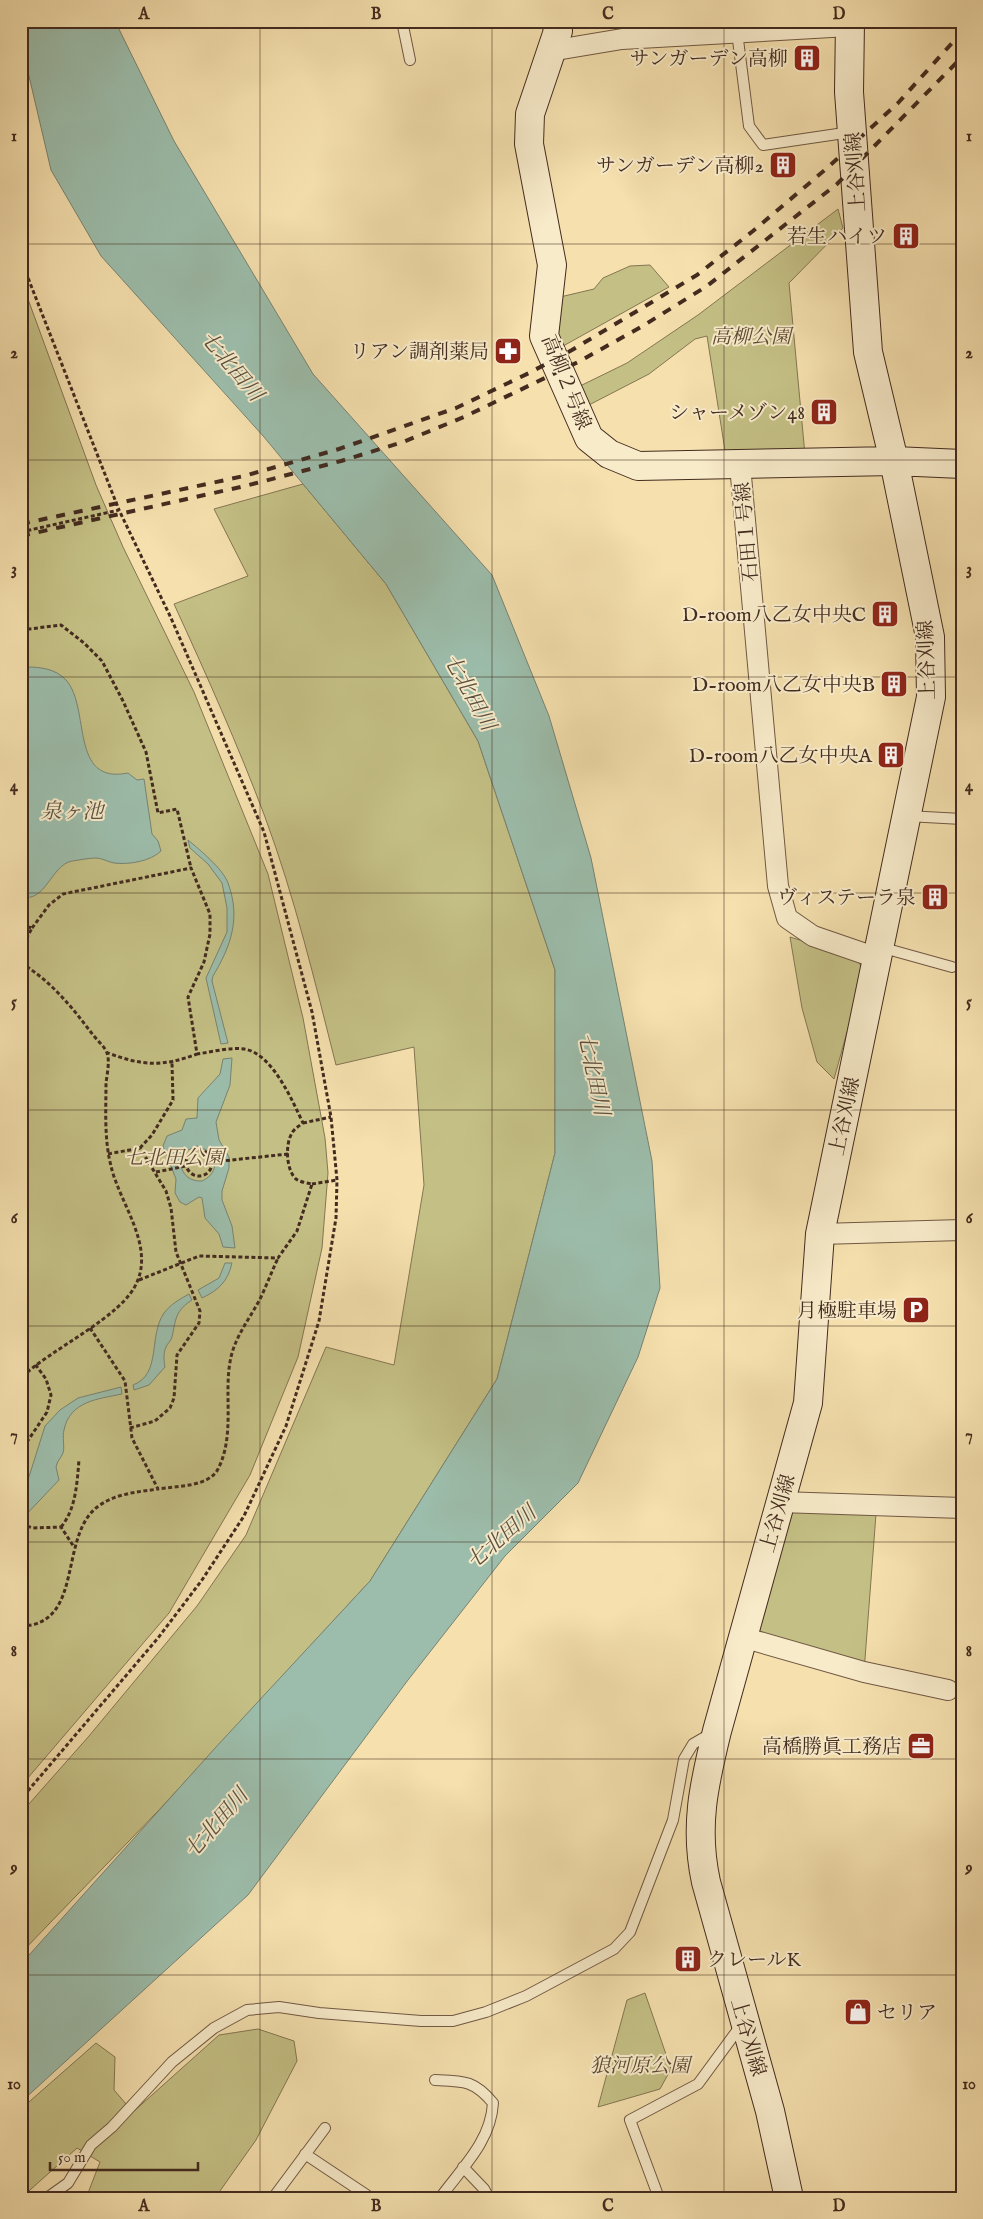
<svg xmlns="http://www.w3.org/2000/svg" width="983" height="2219" viewBox="0 0 983 2219" font-family="'IM FELL English','Noto Serif JP',serif">
<style>
.green{fill:#c4c085;stroke:#847652}
.water{fill:#9cbdab;stroke:#788373;fill-rule:evenodd}
.lines{fill:none;stroke-linecap:round;stroke-linejoin:round}
.lane-casing{stroke:#705843;stroke-width:12}
.street-casing{stroke:#705843;stroke-width:22}
.secondary-casing{stroke:#432b1f;stroke-width:30}
.path{stroke:#432b1f;stroke-width:3;stroke-dasharray:4 2.5;stroke-linecap:butt}
.lane{stroke:#f8ebca;stroke-width:10}
.street{stroke:#f8ebca;stroke-width:20}
.secondary{stroke:#f8ebca;stroke-width:28}
.rail{stroke:#432b1f;stroke-width:4;stroke-dasharray:9 9;stroke-linecap:butt}
.grid{fill:none;stroke:#432b1f;stroke-width:1;stroke-opacity:0.55}
.labels{text-anchor:middle;stroke-width:4;stroke-linejoin:round;paint-order:stroke}
.poi-label{font-size:20px;fill:#432b1f;stroke:#f8ebca;text-anchor:end}
.street-label{font-size:20px;fill:#432b1f;stroke:#f8ebca}
.park-label{font-size:20px;font-style:italic;fill:#5d4933;stroke:#f8ebca}
.water-label{font-size:21px;font-style:italic;fill:#595042;stroke:#f8ebca}
.neatline{fill:none;stroke:#432b1f;stroke-width:2}
.grid-label{font-size:16px;text-anchor:middle;font-weight:bold;fill:#432b1f}
</style>
<rect width="100%" height="100%" fill="#f5e0ae"/>
<filter id="stains"><feTurbulence type="fractalNoise" baseFrequency=".004" numOctaves="4"/><feColorMatrix values="0 0 0 0 .2 0 0 0 0 .09 0 0 0 0 .02 0 0 0 .5 -.17"/></filter>
<radialGradient id="worn" r=".72"><stop offset=".6" stop-color="#630" stop-opacity="0"/><stop offset="1" stop-color="#630" stop-opacity=".3"/></radialGradient>
<!-- green -->
<path class="green" d="M838 209 843 228 789 283 805 455 726 457 707 336 695 339 649 374 587 406 578 387 627 363 698 315Z
M650 265 669 287 556 350 560 297 594 289 603 278 630 266Z
M21 280 96 485 123 547 194 692 268 874 303 1018 325 1138 328 1173 322 1248 298 1357 250 1475 169 1613 21 1786Z
M303 484 386 584 478 741 555 970V1153L497 1379 370 1581 158 1811 21 1953V1813L89 1736 197 1606 246 1535 326 1347 394 1365 424 1185 414 1047 336 1065C315 982 295 898 265 817 238 745 206 674 174 604L248 576 214 509Z
M790 937 855 957 864 971 834 1079 817 1062 802 1008Z
M780 1502 876 1514 864 1672 750 1636Z
M645 1993 671 2069 660 2089 598 2107 627 2000Z
M258 2029 294 2041 297 2061 256 2140 215 2198H84L88 2193 100 2162 77 2148 21 2198V2109L96 2043 115 2057 114 2090 133 2112 219 2035Z"/>
<!-- water -->
<path class="water" d="M21 21H115L174 141 313 374 492 575 549 716 591 858 652 1161 660 1288 638 1357 578 1483 505 1556 408 1680 248 1895 21 2102V1964L216 1747 370 1581 497 1379 555 1153V970L478 741 386 584 264 437 101 256 51 170 21 42Z
M27 667C41 667 56 669 66 680 91 708 69 785 128 773L137 780 144 779 152 834 158 841 161 851C151 861 129 865 114 863 108 862 102 858 96 858 88 858 80 860 72 861 51 865 46 903 21 897V675Z
M188 840C200 850 223 869 228 883 241 918 231 946 213 976L212 981 228 1043 221 1044 206 978 227 932V908L222 883 208 864 190 848Z
M232 1058 230 1085 216 1122 219 1140 229 1157V1168L222 1191V1200L232 1226 235 1248 223 1247 219 1234 205 1218 202 1198 199 1197 186 1205 180 1202 175 1193 176 1179 163 1146 167 1136 182 1130 186 1119 197 1118 198 1098 220 1074 223 1059ZM197 1146 211 1152C218 1164 215 1175 202 1181 184 1182 175 1165 186 1151Z
M225 1263H232C228 1281 219 1290 202 1298L198 1290 219 1278Z
M189 1294 192 1300C175 1311 176 1319 172 1337 171 1341 167 1344 166 1347 163 1354 164 1361 165 1367L149 1385 134 1390 133 1385C162 1374 148 1336 164 1313 171 1304 180 1299 189 1294Z
M121 1387 122 1394C98 1399 70 1401 64 1430 62 1436 65 1448 63 1453 61 1458 57 1461 56 1467L59 1480 21 1520V1502L45 1426 60 1410 78 1398Z"/>
<g class="lines">
<!-- lane casing -->
<g class="lane-casing">
<path id="lane" d="M402 21 410 60
M737 32 749 126 763 145 851 132
M907 816 962 819
M880 947 952 967
M435 2080C463 2081 474 2080 493 2103 491 2141 462 2168 440 2198
M305 2154 371 2198
M463 2167 484 2189 489 2198
M47 2198 68 2183 91 2145 112 2127 172 2062 214 2028 247 2010 279 2007 319 2013 421 2021H453L486 2012 526 1996 614 1949 630 1932 673 1820 684 1759 693 1744 712 1733
M273 2198 325 2128
M659 2198 630 2120 698 2084 742 2024"/>
</g>
<!-- street casing -->
<g class="street-casing">
<path id="street" d="M550 51 622 39 849 26
M740 465 778 886 787 918 813 936 877 958
M820 1234 962 1230
M780 1502 962 1508
M742 1637 864 1672 948 1690"/>
</g>
<!-- secondary casing -->
<g class="secondary-casing">
<path id="secondary" d="M556 21 558 31 530 114 529 144 552 265 544 336 589 438 609 454 638 466 894 461 962 464
M789 2198 770 2111 706 1882C694 1827 704 1784 717 1731L808 1403 820 1234 931 697 930 637 894 461 868 352 849 92 850 21"/>
</g>
<!-- path -->
<path class="path" d="M21 260 119 510
M21 532 119 510 171 618 264 832 312 1012 331 1117 337 1180 336 1218 319 1321 286 1426 244 1516 202 1580 158 1638 21 1799
M21 630 61 625 84 643 102 661 123 701 146 752 158 813 177 809 191 868
M21 925 32 928 21 949
M32 928 49 905 63 894 191 868 210 914V934L204 962 188 997 197 1054C162 1067 143 1066 108 1053
M21 963C51 981 72 1007 93 1035 97 1040 105 1047 107 1053 110 1061 107 1075 106 1083 106 1110 104 1139 111 1166 119 1202 154 1244 137 1282 123 1317 50 1349 21 1378
M303 1123 331 1117
M186 1163a13 13 0 1 1 26 0a13 13 0 1 1-26 0Z
M108 1154 140 1148 152 1135 173 1100 172 1063
M213 1162 288 1154
M156 1172 186 1166
M312 1184 337 1180
M139 1280 199 1256 278 1258 297 1231 312 1184C307 1183 300 1182 296 1179 286 1170 285 1144 292 1133 294 1129 299 1126 303 1123 292 1100 272 1053 244 1049 229 1047 212 1052 197 1054
M90 1328 125 1381 132 1438 158 1489C176 1486 209 1487 218 1469 235 1436 224 1396 230 1362 234 1337 250 1319 261 1297 267 1284 272 1271 278 1258
M130 1428 155 1421 170 1408 174 1398 177 1355 199 1323 200 1311 176 1252 171 1208 166 1191 140 1148
M21 1461 27 1442 47 1412 51 1395 46 1379 35 1364
M21 1524 33 1528 61 1527 74 1547
M61 1527C76 1509 77 1483 79 1460
M21 1626C86 1625 57 1533 100 1505 118 1493 138 1492 158 1489"/>
<!-- lane -->
<use href="#lane" class="lane"/>
<!-- street -->
<use href="#street" class="street"/>
<!-- secondary -->
<use href="#secondary" class="secondary"/>
<!-- rail -->
<path class="rail" d="M21 524 244 476 339 449 456 408 529 373 572 350 697 275 753 231 826 169 898 103 962 32
M21 536 245 486 341 461 403 442 464 417 578 362 641 327 707 286 837 184 962 57"/>
</g>
<!-- grid -->
<path class="grid" d="M260 21V2198M492 21V2198M724 21V2198M21 244H962M21 460H962M21 677H962M21 893H962M21 1110H962M21 1326H962M21 1542H962M21 1759H962M21 1975H962"/>
<!-- icons -->
<defs>
<g id="building-square" transform="scale(1.4375)"><rect x="-9" y="-9" width="18" height="18" rx="4" fill="#8f2418" stroke="#f8ebca"/><path d="M-4-6H4V6H1V3H-1V6H-4ZM-2.5-4.3h1.7v1.8h-1.7ZM.8-4.3h1.7v1.8H.8ZM-2.5-1h1.7V.8h-1.7ZM.8-1h1.7V.8H.8Z" fill="#fff"/></g>
<g id="pharmacy-square" transform="scale(1.4375)"><rect x="-9" y="-9" width="18" height="18" rx="4" fill="#8f2418" stroke="#f8ebca"/><path d="M-2-6h4v4h4v4h-4v4h-4v-4h-4v-4h4Z" fill="#fff"/></g>
<g id="parking-square" transform="scale(1.4375)"><rect x="-9" y="-9" width="18" height="18" rx="4" fill="#8f2418" stroke="#f8ebca"/><path d="M-3.5-5.5H1a3.5 3.5 0 0 1 0 7H-1V5.5H-3.5ZM-1-3.4V-.6H.8a1.4 1.4 0 0 0 0-2.8Z" fill="#fff"/></g>
<g id="office-square" transform="scale(1.4375)"><rect x="-9" y="-9" width="18" height="18" rx="4" fill="#8f2418" stroke="#f8ebca"/><path d="M-6-3h4V-5.5h4V-3h4V5H-6ZM-1-4.5V-3h2v-1.5ZM-6 0V1H6V0Z" fill="#fff"/></g>
<g id="shop-square" transform="scale(1.4375)"><rect x="-9" y="-9" width="18" height="18" rx="4" fill="#8f2418" stroke="#f8ebca"/><path d="M-5-2.5h2.3a2.7 3.5 0 0 1 5.4 0H5L5.5 6h-11ZM-1.5-2.5h3a1.5 2.3 0 0 0-3 0Z" fill="#fff"/></g>
</defs>
<g fill-rule="evenodd">
<use href="#building-square" x="807" y="58"/>
<use href="#building-square" x="783" y="165"/>
<use href="#building-square" x="906" y="236"/>
<use href="#pharmacy-square" x="508" y="351"/>
<use href="#building-square" x="824" y="412"/>
<use href="#building-square" x="885" y="614"/>
<use href="#building-square" x="894" y="684"/>
<use href="#building-square" x="891" y="755"/>
<use href="#building-square" x="935" y="897"/>
<use href="#parking-square" x="916" y="1310"/>
<use href="#office-square" x="921" y="1746"/>
<use href="#building-square" x="688" y="1959"/>
<use href="#shop-square" x="858" y="2012"/>
</g>
<g class="labels">
<!-- poi labels -->
<g class="poi-label">
<text x="788" y="65">サンガーデン高柳</text>
<text x="764" y="172">サンガーデン高柳2</text>
<text x="887" y="243">若生ハイツ</text>
<text x="489" y="358">リアン調剤薬局</text>
<text x="805" y="419">シャーメゾン48</text>
<text x="866" y="621">D-room八乙女中央C</text>
<text x="875" y="691">D-room八乙女中央B</text>
<text x="872" y="762">D-room八乙女中央A</text>
<text x="916" y="904">ヴィステーラ泉</text>
<text x="897" y="1317">月極駐車場</text>
<text x="902" y="1753">高橋勝眞工務店</text>
<text x="707" y="1966" text-anchor="start">クレールK</text>
<text x="877" y="2019" text-anchor="start">セリア</text>
</g>
<!-- street labels -->
<g class="street-label">
<text transform="translate(855 172) rotate(-94)" y="7">上谷刈線</text>
<text transform="translate(567 382) rotate(68)" y="7">高柳２号線</text>
<text transform="translate(746 532) rotate(-95)" y="7">石田１号線</text>
<text transform="translate(926 660) rotate(-92)" y="7">上谷刈線</text>
<text transform="translate(844 1116) rotate(-78)" y="7">上谷刈線</text>
<text transform="translate(777 1513) rotate(-74)" y="7">上谷刈線</text>
<text transform="translate(749 2037) rotate(74)" y="7">上谷刈線</text>
</g>
<!-- park labels -->
<g class="park-label">
<text x="751" y="343">高柳公園</text>
<text x="174" y="1164">七北田公園</text>
<text x="640" y="2072">狼河原公園</text>
</g>
<!-- water labels -->
<g class="water-label">
<text transform="translate(232 366) rotate(50)" y="7">七北田川</text>
<text transform="translate(470 692) rotate(61)" y="7">七北田川</text>
<text x="72" y="818">泉ヶ池</text>
<text transform="translate(594 1074) rotate(78)" y="7">七北田川</text>
<text transform="translate(501 1537) rotate(-41)" y="7">七北田川</text>
<text transform="translate(216 1823) rotate(-49)" y="7">七北田川</text>
</g>
</g>
<!-- margin -->
<rect width="983" height="2219" fill="none" stroke="#f5e0ae" stroke-width="55"/>
<!-- scale -->
<path d="M50 2162v8h148v-8" fill="none" stroke="#432b1f" stroke-width="2.5"/>
<text x="58" y="2162" font-size="15" fill="#432b1f" stroke="#f8ebca" stroke-width="4" paint-order="stroke">50 m</text>
<rect x="28" y="28" width="928" height="2164" class="neatline"/>
<g class="grid-label">
<text x="144" y="19">A</text>
<text x="376" y="19">B</text>
<text x="608" y="19">C</text>
<text x="839" y="19">D</text>
<text x="14" y="141">1</text>
<text x="969" y="141">1</text>
<text x="14" y="358">2</text>
<text x="969" y="358">2</text>
<text x="14" y="574">3</text>
<text x="969" y="574">3</text>
<text x="14" y="791">4</text>
<text x="969" y="791">4</text>
<text x="14" y="1007">5</text>
<text x="969" y="1007">5</text>
<text x="14" y="1223">6</text>
<text x="969" y="1223">6</text>
<text x="14" y="1440">7</text>
<text x="969" y="1440">7</text>
<text x="14" y="1656">8</text>
<text x="969" y="1656">8</text>
<text x="14" y="1873">9</text>
<text x="969" y="1873">9</text>
<text x="14" y="2089">10</text>
<text x="969" y="2089">10</text>
<text x="144" y="2211">A</text>
<text x="376" y="2211">B</text>
<text x="608" y="2211">C</text>
<text x="839" y="2211">D</text>
</g>
<rect width="100%" height="100%" filter="url(#stains)"/>
<rect width="100%" height="100%" fill="url(#worn)"/>
</svg>
